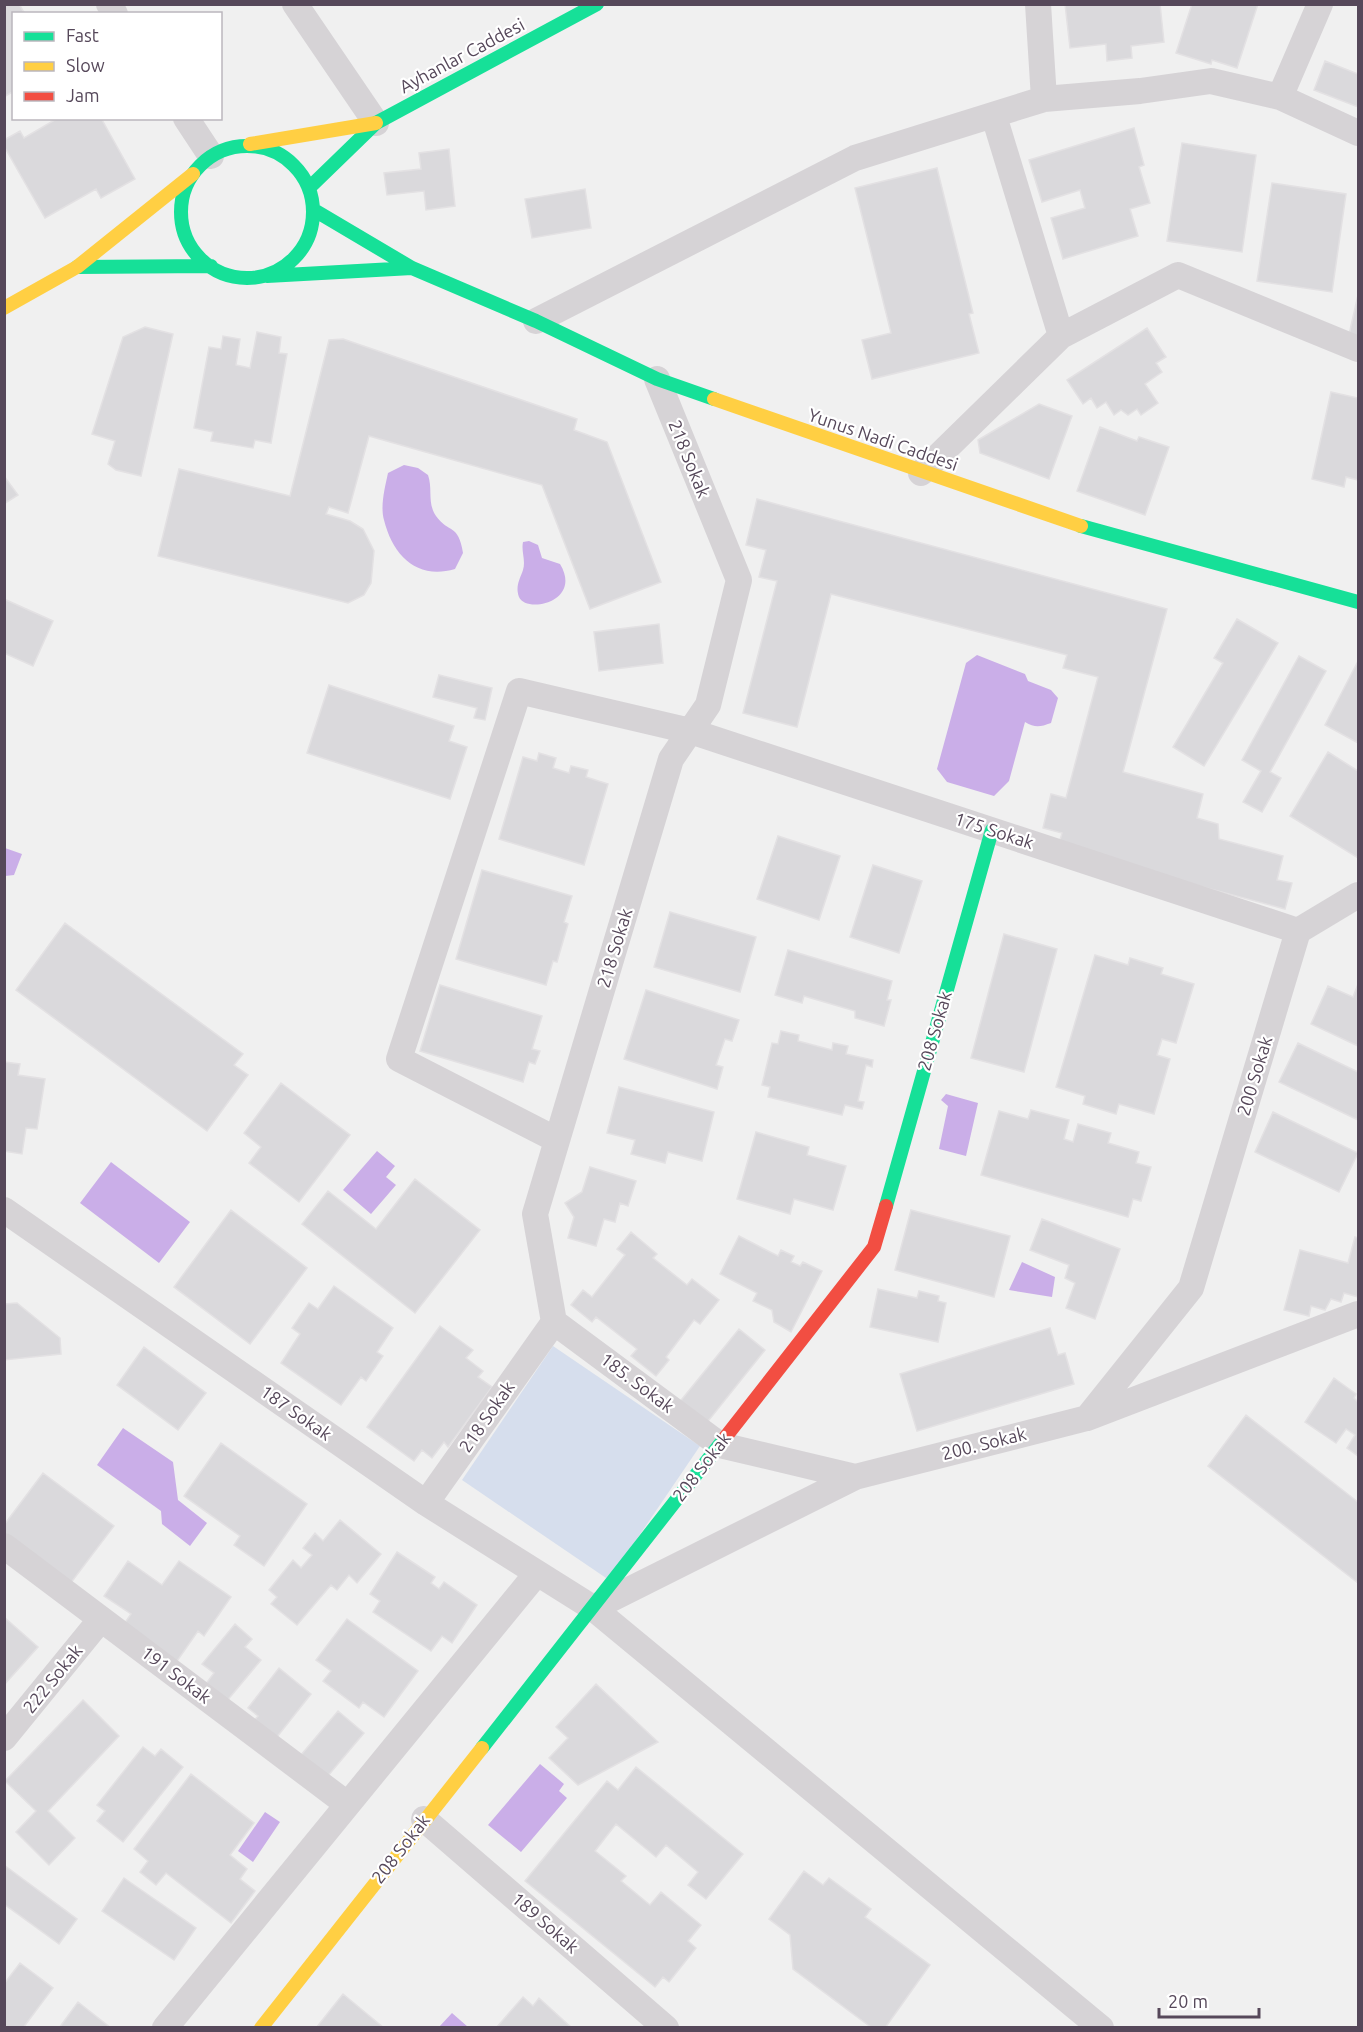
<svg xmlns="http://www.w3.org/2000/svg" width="1363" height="2032" viewBox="0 0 1363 2032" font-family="Ubuntu,sans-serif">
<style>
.green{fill:#d6deed}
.water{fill:#caaee8}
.building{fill:#dad9dc;stroke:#e3e1e3;stroke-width:1.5}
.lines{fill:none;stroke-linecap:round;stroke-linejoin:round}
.street{stroke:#d6d3d6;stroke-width:26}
.fast{stroke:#16e098;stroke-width:14}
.slow{stroke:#ffcf43;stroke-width:14}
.jam{stroke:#f24e42;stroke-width:14}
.labels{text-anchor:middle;stroke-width:4.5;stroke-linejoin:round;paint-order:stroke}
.street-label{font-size:18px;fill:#56485a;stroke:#fff}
</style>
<rect width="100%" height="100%" fill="#f0f0f0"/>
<!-- green -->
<path class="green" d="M553 1346 700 1446 609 1580 462 1480Z"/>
<!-- water -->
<path class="water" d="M404 465 418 468 428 475C433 489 427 503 436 516 449 534 458 523 463 553L455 569C417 580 393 556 384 520 380 506 385 487 388 473Z
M529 541 538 545 542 558 560 564C583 602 526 614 519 597 515 586 520 579 523 570 526 560 521 552 523 542Z
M977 655 1025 674 1028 681 1051 690 1058 698 1051 723C1040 727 1035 728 1025 722L1009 781 994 796 947 782 937 769 966 663Z
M5 848 22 854 14 875 5 876Z
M946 1094 978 1103 966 1156 939 1149 948 1106 941 1100Z
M377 1151 395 1166 386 1177 396 1185 371 1214 343 1190Z
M111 1162 190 1222 159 1263 80 1203Z
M1022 1262 1055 1277 1052 1297 1009 1290Z
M123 1428 173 1462 178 1500 207 1523 190 1546 162 1524 161 1511 97 1465Z
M540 1764 564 1784 559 1791 567 1798 521 1852 488 1825Z
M265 1812 280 1822 253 1862 238 1851Z
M452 2013 468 2027H439Z"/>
<!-- building -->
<path class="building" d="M4 4H19L25 14H14V91L4 97Z
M1065 4H1160L1164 42 1131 46 1132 58 1107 61 1106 44 1070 48Z
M1192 4H1258L1237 68 1212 60 1211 64 1176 53Z
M1325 61 1358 74V107L1314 90Z
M58 118H101L135 179 101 198 96 189 45 218 4 146V140L20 131 24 138Z
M1134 128 1144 165 1139 167 1150 203 1130 209 1138 236 1063 259 1051 218 1085 208 1080 190 1042 202 1029 160Z
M1182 143 1256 155 1242 252 1167 241Z
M449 149 455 206 426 210 424 191 387 195 384 173 421 169 419 153Z
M937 168 973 313 969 314 979 353 872 379 862 340 891 333 855 188Z
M1272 183 1346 194 1332 292 1257 281Z
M585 189 591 228 532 238 525 199Z
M1358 295V341L1348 339Z
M145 327 173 334 141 476 116 470 108 464 115 441 92 434 123 337Z
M1147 328 1166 357 1156 363 1162 372 1145 384 1158 403 1141 415 1137 409 1128 415 1121 410 1114 415 1106 402 1097 408 1091 398 1083 404 1067 380Z
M257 332 281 337 279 353 287 354 271 443 255 440 253 448 211 441 213 432 194 428 209 347 221 349 223 336 240 339 236 365 250 368Z
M343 339 577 419 574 430 607 442 661 582 590 609 542 485 369 436 348 513 329 507 326 514 350 521 363 529 374 551 371 583 364 595 348 603 158 556 179 469 290 496 329 340Z
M1331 392 1358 398V480L1346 477 1344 487 1312 479Z
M1039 404 1072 416 1049 479 980 453 978 440Z
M1100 427 1137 441 1139 437 1169 447 1145 515 1077 491Z
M4 476 18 495 4 504Z
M757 499 1167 609 1123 772 1203 794 1197 818 1218 824 1219 839 1283 856 1277 880 1292 883 1285 909 1072 852 1060 840 1062 833 1043 828 1051 794 1066 798 1098 677 1063 668 1067 655 831 594 797 727 743 713 777 581 759 577 766 550 746 545Z
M4 599 53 621 33 666 4 653Z
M1237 619 1278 643 1204 766 1173 747 1223 663 1214 658Z
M659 624 663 663 599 671 594 632Z
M1299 656 1326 671 1270 772 1281 778 1262 812 1243 802 1261 771 1242 760Z
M1358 661V743L1325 725Z
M439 675 492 688 485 720 474 718 477 708 433 697Z
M329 685 454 726 449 741 467 747 450 799 307 753Z
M1328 752 1358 771V858L1290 816Z
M539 753 556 758 553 768 569 773 571 766 588 770 586 777 608 784 584 865 499 839 523 757 537 761Z
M778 836 840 856 819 920 757 899Z
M873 865 922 881 899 953 850 937Z
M482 870 572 896 564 922 568 924 557 962 553 961 546 985 456 959Z
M670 912 756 937 740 992 654 967Z
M65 923 243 1054 234 1065 248 1075 207 1131 16 990Z
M1004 934 1057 949 1024 1072 971 1058Z
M788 950 892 981 887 1000H891L884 1026 855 1018V1011L804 996 802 1003 775 995Z
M1095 955 1128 965 1130 958 1163 968 1161 974 1194 984 1176 1043 1162 1039 1157 1055 1170 1059 1154 1114 1119 1104 1116 1114 1083 1104 1085 1096 1056 1087Z
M1358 984V1046L1311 1024 1328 986 1353 997Z
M440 985 542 1016 532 1049 540 1051 535 1064 529 1062 523 1082 420 1051Z
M646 990 739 1020 732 1041 725 1039 716 1065 723 1067 717 1089 624 1059Z
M781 1031 799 1035 798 1041 832 1050 833 1043 848 1046 846 1054 873 1060 872 1067 866 1065 858 1101 864 1102 862 1109 845 1105 842 1115 768 1097 770 1087 762 1085 772 1043 778 1044Z
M1298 1043 1358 1072V1120L1279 1082Z
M4 1062 20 1064 18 1075 45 1079 37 1129 26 1128 22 1154 4 1151Z
M281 1083 350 1135 299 1202 249 1163 261 1147 244 1133Z
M619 1087 714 1112 702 1161 668 1152 665 1163 631 1154 635 1140 607 1133Z
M1031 1110 1069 1120 1064 1139 1073 1142 1078 1124 1111 1133 1108 1143 1139 1152 1136 1163 1151 1167 1141 1201 1133 1199 1128 1217 981 1175 999 1111 1028 1119Z
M1273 1112 1358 1153 1339 1192 1255 1152Z
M756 1132 809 1147 807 1155 846 1166 833 1210 794 1199 790 1214 737 1199Z
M590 1167 636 1181 628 1206 620 1203 615 1222 604 1219 596 1246 568 1238 574 1217 565 1203 582 1192Z
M415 1179 480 1230 415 1313 302 1224 328 1191 376 1229Z
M231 1210 307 1268 250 1344 174 1287Z
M911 1210 1010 1236 994 1297 895 1270Z
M1042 1219 1120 1249 1095 1319 1066 1308 1075 1283 1065 1278 1069 1265 1030 1250Z
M631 1232 657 1254 653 1258 687 1285 692 1279 719 1300 700 1324 694 1320 666 1357 669 1360 656 1376 631 1356 637 1349 596 1317 592 1322 571 1305 583 1290 592 1297 625 1255 617 1249Z
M739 1236 778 1256 781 1250 794 1256 791 1262 800 1266 803 1262 822 1271 791 1332 774 1322 772 1310 753 1301 757 1293 720 1274Z
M1355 1237 1358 1238V1297L1344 1293 1341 1302 1331 1299 1325 1310 1311 1306 1309 1316 1284 1310 1300 1250 1348 1263Z
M334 1286 393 1328 377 1352 383 1356 366 1381 361 1377 341 1405 281 1363 300 1334 292 1328 309 1303 318 1309Z
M878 1289 917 1298 919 1291 939 1296 938 1301 946 1303 938 1342 870 1327Z
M17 1303 60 1338 61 1354 4 1360V1304Z
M440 1326 473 1350 466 1358 483 1371 478 1377 492 1387 448 1447 444 1442 432 1458 422 1450 414 1461 367 1427Z
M1050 1328 1058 1355 1065 1353 1074 1384 917 1431 900 1374Z
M739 1329 765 1350 705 1425 678 1404Z
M144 1347 206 1393 178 1430 117 1385Z
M1334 1378 1356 1394 1354 1398 1358 1402V1456L1347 1448 1355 1435 1346 1429 1336 1443 1305 1422Z
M1246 1415 1358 1502V1583L1208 1466Z
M221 1443 307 1504 264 1566 234 1545 240 1536 184 1496Z
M43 1473 114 1526 70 1584 4 1534V1525Z
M340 1520 381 1554 357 1583 349 1575 337 1590 331 1585 297 1625 271 1604 277 1597 269 1590 293 1560 301 1568 312 1555 303 1548 315 1533 323 1541Z
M397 1552 435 1577 431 1583 439 1589 444 1582 477 1605 452 1643 442 1636 431 1651 373 1612 380 1601 370 1594Z
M128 1561 162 1585 179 1561 231 1597 204 1636 198 1631 175 1664 122 1627 131 1614 104 1596Z
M4 1617 38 1647 4 1685Z
M347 1619 418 1671 384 1717 363 1702 359 1708 323 1681 331 1671 316 1660Z
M235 1624 252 1639 245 1647 261 1660 226 1702 205 1685 214 1673 202 1664Z
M279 1668 311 1694 273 1742 251 1724 258 1716 248 1708Z
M596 1684 658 1742 578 1785 549 1758 568 1738 556 1727Z
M83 1700 119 1736 48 1811 75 1838 49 1865 16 1832 36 1811 5 1781Z
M338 1711 364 1733 327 1777 301 1755Z
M143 1747 155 1756 161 1749 183 1767 123 1842 97 1821 105 1811 97 1805Z
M636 1767 743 1854 706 1899 688 1885 698 1872 666 1845 656 1857 616 1824 595 1851 626 1876 621 1881 650 1905 661 1892 701 1925 688 1941 696 1948 669 1982 663 1977 655 1987 525 1881 607 1781 618 1790Z
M191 1774 254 1823 230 1855 247 1869 240 1879 255 1891 231 1923 166 1873 156 1885 140 1872 148 1861 134 1849Z
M4 1865 77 1919 59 1944 4 1904Z
M804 1871 823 1885 829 1878 871 1909 865 1917 930 1965 885 2028H872L793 1969 790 1935 769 1919Z
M124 1878 196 1928 174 1960 102 1911Z
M20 1963 53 1988 23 2028H4V1984Z
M343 1994 384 2028H316Z
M523 1997 533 2006 539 1998 572 2028H496Z
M78 2002 111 2028H59Z"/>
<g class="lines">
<!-- street -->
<path class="street" d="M109 4 115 14
M295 4 376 123
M1038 4 1044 99
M1280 97 1320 4
M994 116 1061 336
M186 118 211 156
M536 321 855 158 1044 99 1140 91 1211 81 1280 97 1358 133
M921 473 1061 336 1178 275 1358 349
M557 1140 399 1059 519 691 690 731 1298 931
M4 1210 426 1503 593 1608
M554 1322 720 1445 855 1477 1087 1418 1191 1288 1298 931 1358 895
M1087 1418 1358 1314
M855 1477 593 1608 1101 2028
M426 1503 554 1322 535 1214 671 759 708 705 739 580 657 379
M4 1546 347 1804
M4 1738 101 1619
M424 1819 666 2028
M165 2028 537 1573"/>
<!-- fast -->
<path class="fast" d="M181 212a66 66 0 1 1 132 0a66 66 0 1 1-132 0Z
M309 188 376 123 597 4
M314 210 412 268 536 321 657 379 714 399
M77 267 211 266
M267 276 412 268
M1081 526 1358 602
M886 1206 992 830
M482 1748 724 1439"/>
<!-- slow -->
<path class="slow" d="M250 144 376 123
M4 308 77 267 193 174
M714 399 1081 526
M261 2028 482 1748"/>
<!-- jam -->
<path class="jam" d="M724 1439 874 1247 886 1206"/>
</g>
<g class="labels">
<!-- street labels -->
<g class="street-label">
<text transform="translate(462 56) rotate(-28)" y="6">Ayhanlar Caddesi</text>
<text transform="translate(883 440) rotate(19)" y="6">Yunus Nadi Caddesi</text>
<text transform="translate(689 459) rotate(68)" y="6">218 Sokak</text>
<text transform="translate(994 831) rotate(18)" y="6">175 Sokak</text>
<text transform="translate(615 948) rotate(-73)" y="6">218 Sokak</text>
<text transform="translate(935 1031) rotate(-74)" y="6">208 Sokak</text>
<text transform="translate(1255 1076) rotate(-73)" y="6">200 Sokak</text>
<text transform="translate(637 1383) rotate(37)" y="6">185. Sokak</text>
<text transform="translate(296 1413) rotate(35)" y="6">187 Sokak</text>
<text transform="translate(487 1417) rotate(-55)" y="6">218 Sokak</text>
<text transform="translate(984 1444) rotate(-14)" y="6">200. Sokak</text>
<text transform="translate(702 1467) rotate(-52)" y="6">208 Sokak</text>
<text transform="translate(176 1675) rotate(37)" y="6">191 Sokak</text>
<text transform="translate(53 1679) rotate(-51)" y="6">222 Sokak</text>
<text transform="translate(401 1849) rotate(-52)" y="6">208 Sokak</text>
<text transform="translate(545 1923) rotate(41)" y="6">189 Sokak</text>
</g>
</g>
<!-- border -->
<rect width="1363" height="2032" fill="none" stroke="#56485a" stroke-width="12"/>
<!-- legend -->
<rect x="12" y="12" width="210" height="108" fill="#ffffff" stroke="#bbb6bd" stroke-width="1.5"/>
<rect x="24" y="32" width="30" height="9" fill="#16e098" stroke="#bbb6bd" stroke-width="1.5"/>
<text x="66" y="42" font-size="18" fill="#56485a">Fast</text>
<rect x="24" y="62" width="30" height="9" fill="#ffcf43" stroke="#bbb6bd" stroke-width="1.5"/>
<text x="66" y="72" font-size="18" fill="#56485a">Slow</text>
<rect x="24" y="92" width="30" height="9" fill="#f24e42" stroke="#bbb6bd" stroke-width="1.5"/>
<text x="66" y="102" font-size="18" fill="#56485a">Jam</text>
<!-- scale -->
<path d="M1159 2008v9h100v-9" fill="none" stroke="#56485a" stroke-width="3"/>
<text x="1168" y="2008" font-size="18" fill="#56485a" stroke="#ffffff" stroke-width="4.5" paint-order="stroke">20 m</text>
</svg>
